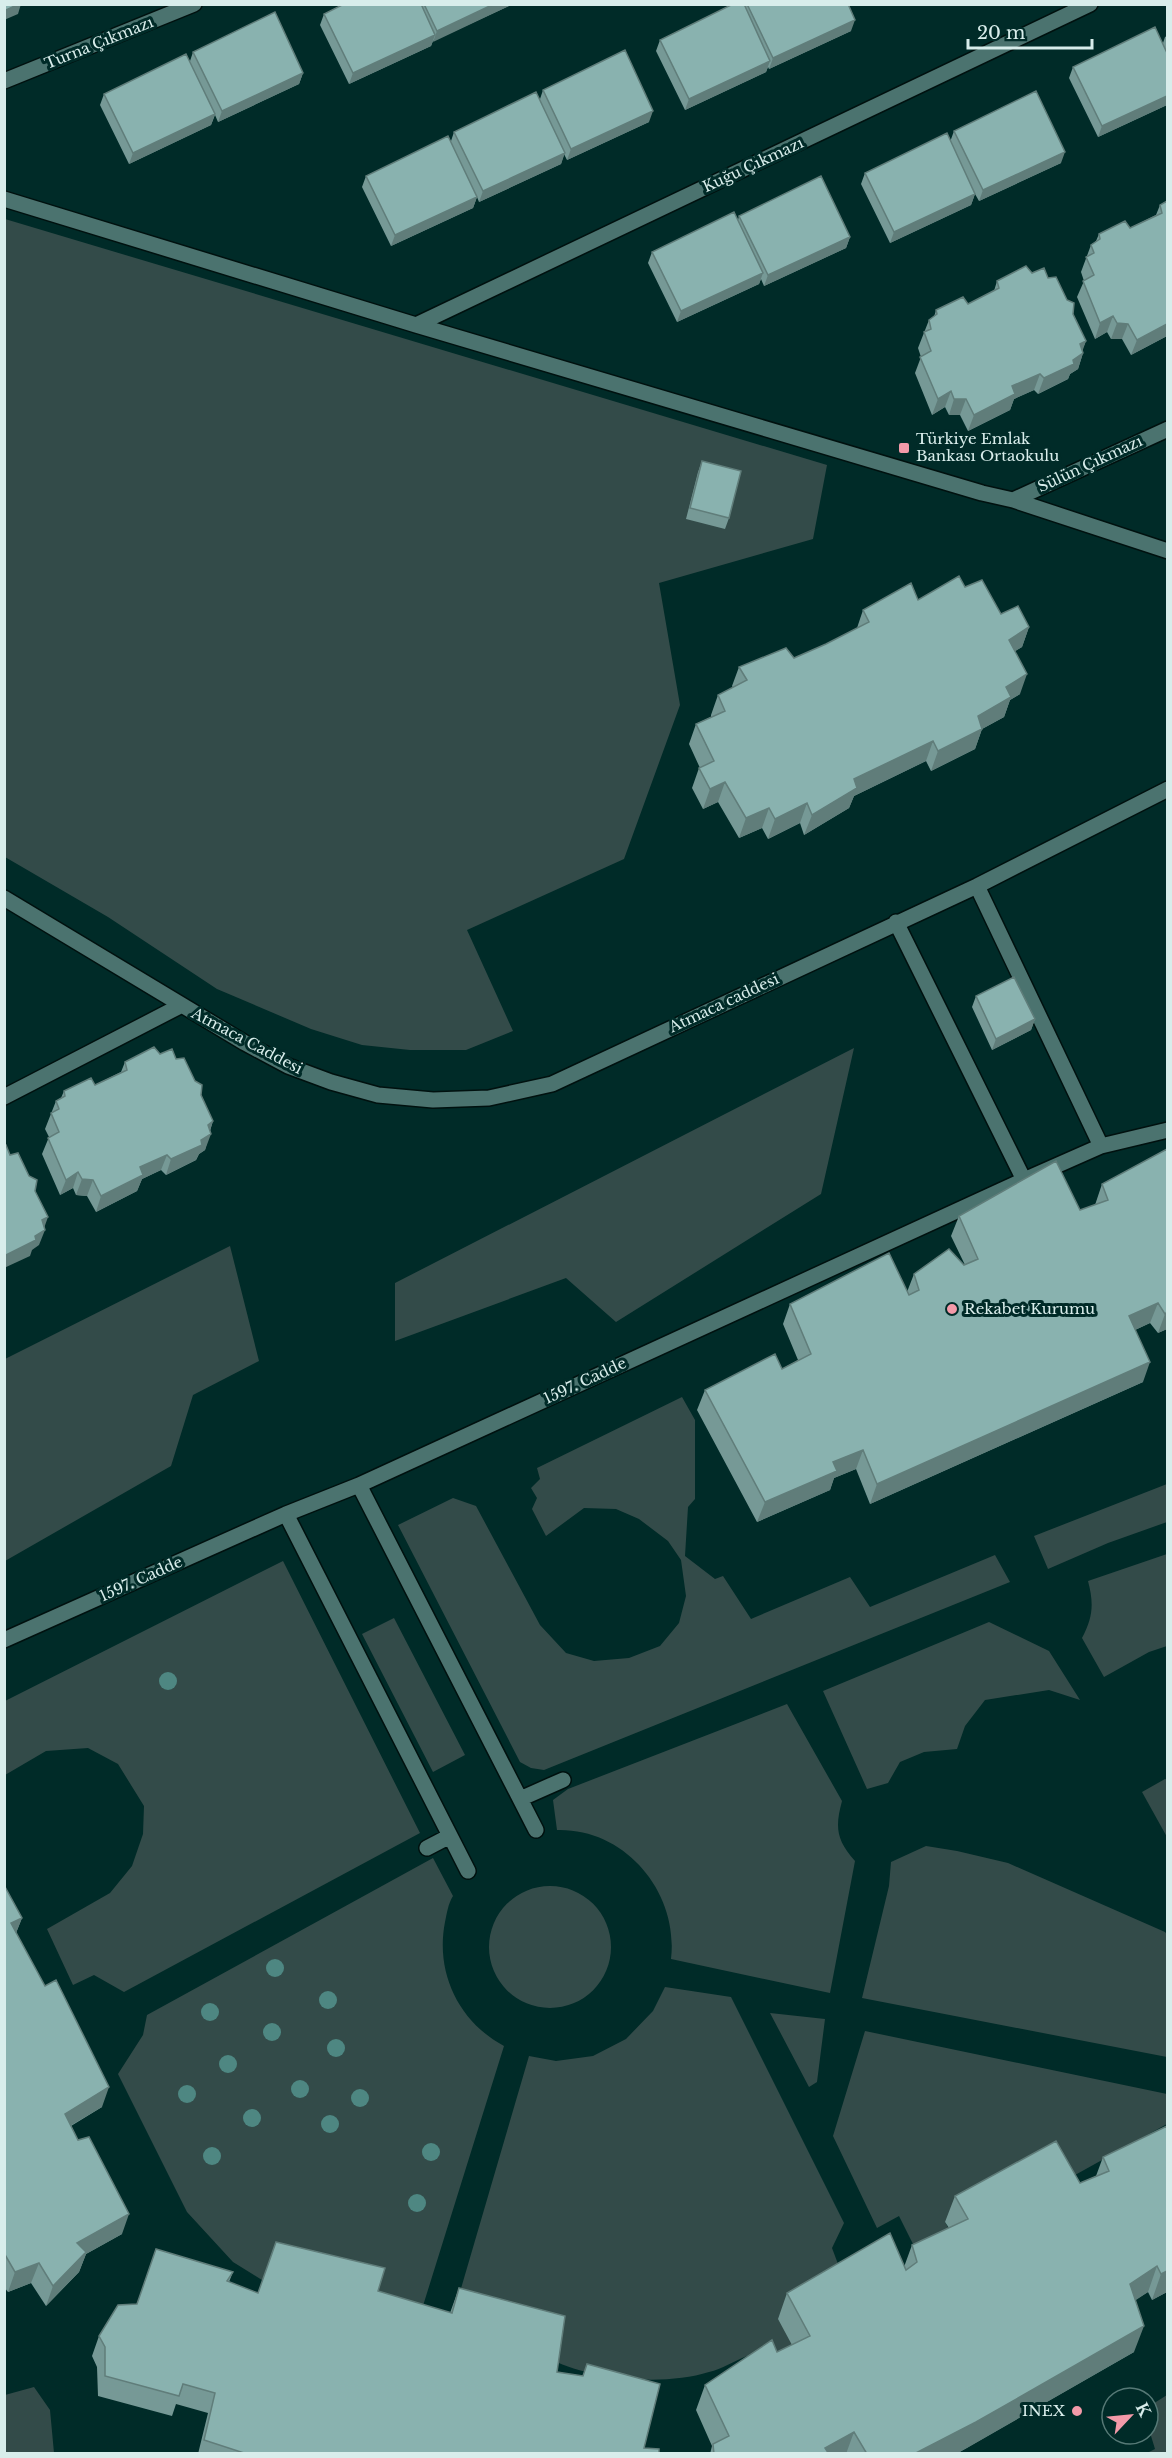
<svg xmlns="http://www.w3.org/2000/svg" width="1172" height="2458" viewBox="0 0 1172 2458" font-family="'Libre Baskerville',serif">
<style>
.green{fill:#334b49}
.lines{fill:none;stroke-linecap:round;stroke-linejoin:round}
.minor-casing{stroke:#00110f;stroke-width:18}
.minor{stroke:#4b736f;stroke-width:15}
.tree{fill:#4e8782}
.wall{fill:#769996}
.shaded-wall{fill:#607d7a}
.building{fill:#89b2af;stroke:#607d7a;stroke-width:1.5}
.poi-dot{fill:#f39aa9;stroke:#002b28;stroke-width:2}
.labels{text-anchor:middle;stroke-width:6;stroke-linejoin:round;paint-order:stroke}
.street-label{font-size:15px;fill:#d8edeb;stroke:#002b28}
.poi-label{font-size:15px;fill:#d8edeb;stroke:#002b28;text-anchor:start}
</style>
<rect width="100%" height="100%" fill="#002b28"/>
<!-- green -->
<path class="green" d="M5 219 827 465 813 539 659 583 680 705 624 859 467 930 513 1031 466 1050H410L362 1045 311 1029 217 989 108 917 5 857Z
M854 1048 821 1194 616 1322 566 1278 395 1341V1283Z
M230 1246 259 1361 193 1395 171 1466 5 1561V1359Z
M682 1397 695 1420V1499L688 1507 685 1556 715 1579 723 1576 751 1619 850 1577 870 1607 995 1555 1010 1582 544 1770 531 1768 520 1762 398 1525 453 1498 476 1506 540 1625 566 1653 594 1661 629 1658 660 1646 679 1623 686 1596 681 1560 668 1541 639 1519 616 1509 584 1508 546 1536 532 1509 537 1498 531 1488 540 1479 537 1468Z
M1167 1484V1522L1108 1543 1048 1569 1034 1536Z
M1167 1554V1646L1149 1652 1104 1677 1082 1638C1093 1617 1094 1604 1088 1581Z
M283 1561 420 1833 124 1992 94 1975 73 1985 47 1929 110 1893 132 1866 143 1834 144 1806 118 1764 88 1748 46 1751 5 1775V1701Z
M394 1618 465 1755 433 1772 362 1634Z
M989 1622 1049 1651 1080 1700 1049 1690 985 1700 965 1726 957 1749 924 1752 900 1762 888 1783 867 1789 823 1691Z
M787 1704 842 1801C835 1827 836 1840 855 1861L830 1993 671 1959C679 1892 625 1828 557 1830L553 1800 568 1789Z
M1165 1779 1168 1780 1167 1837 1142 1792Z
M926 1846 957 1851 1008 1863 1165 1932 1168 1936 1167 2057 862 1998 889 1886 891 1862Z
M433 1858 453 1896C448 1904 447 1913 445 1922 435 1973 459 2022 504 2046L417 2325 262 2280 233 2262 187 2212 118 2074 143 2035 147 2015Z
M489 1947a61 61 0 1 1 122 0a61 61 0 1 1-122 0Z
M665 1987 731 1997 844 2223 832 2248 844 2280 801 2362 755 2371 747 2356C734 2361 722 2369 709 2372 664 2386 594 2380 552 2360 519 2345 487 2326 455 2309L529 2056 556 2061 593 2056 626 2039 653 2011Z
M770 2013 825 2019 817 2082 809 2087Z
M865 2031 1167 2094V2124L1057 2185 945 2222 958 2245 922 2262 899 2216 877 2228 833 2136Z
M34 2387 50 2410 54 2453H5V2395Z
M1167 2395V2453H1147L1155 2449 1148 2426V2407Z"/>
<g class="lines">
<!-- minor casing -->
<g class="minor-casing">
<path id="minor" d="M4 81 194 4
M4 199 416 325 982 493 1013 500 1168 551
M416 325 1090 4
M1013 500 1168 429
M977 886 1101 1146
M4 898 245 1043 288 1066 331 1082 378 1095 433 1100 489 1098 552 1084 977 886 1168 789
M896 922 1024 1180
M4 1097 180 1006
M359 1485 536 1830
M286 1514 468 1871
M4 1640 286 1514 359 1485 1024 1180 1101 1146 1168 1130
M520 1799 563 1780
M427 1848 450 1836"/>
</g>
<!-- minor -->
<use href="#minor" class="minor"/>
</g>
<!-- trees -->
<g class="tree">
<circle cx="168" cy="1681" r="9"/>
<circle cx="275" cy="1968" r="9"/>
<circle cx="328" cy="2000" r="9"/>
<circle cx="210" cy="2012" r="9"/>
<circle cx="272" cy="2032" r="9"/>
<circle cx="336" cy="2048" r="9"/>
<circle cx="228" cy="2064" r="9"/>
<circle cx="300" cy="2089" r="9"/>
<circle cx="187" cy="2094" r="9"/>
<circle cx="360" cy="2098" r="9"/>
<circle cx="252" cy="2118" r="9"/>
<circle cx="330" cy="2124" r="9"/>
<circle cx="431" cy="2152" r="9"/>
<circle cx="212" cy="2156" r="9"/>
<circle cx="417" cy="2203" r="9"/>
</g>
<!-- wall -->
<path class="wall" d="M344 4H513L433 41 431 46 349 84 320 25 324 14Z
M733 4H848L851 31 769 69 768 67 766 72 685 110 656 51 660 40Z
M1167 36V105L1098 137 1069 78 1073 67 1163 43 1165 37Z
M193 52 303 73 299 84 218 122 215 115 211 125 129 164 100 105 104 94 190 61Z
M543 90 649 122 567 160 564 154 561 164 479 202 477 197 473 208 391 246 362 187 366 176 451 141 454 132 540 99Z
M954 131 1061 163 979 201 975 194 971 205 890 243 861 184 865 173 950 142Z
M1167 201V336L1131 355 1122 339H1111L1107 332 1095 339 1077 297 1084 281 1081 272 1091 245 1096 241 1099 234 1130 228 1156 215 1160 205Z
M739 216 850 237 846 248 764 286 761 279 759 284 677 322 648 263 652 252 738 220Z
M1032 273 1048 278 1073 314 1086 341 1082 350 1083 353 1078 369 1070 374 1068 379 1038 394 1034 390 1014 399 1010 410 968 431 960 415H949L945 407 932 415 915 373 921 357 918 348 929 320 934 317 936 310 968 304 994 291 997 281Z
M702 461 729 518 725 529 686 519 698 472Z
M965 587 1001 614 1029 627 1022 647 1015 651 1020 694 1010 700 1004 717 982 729 975 749 931 771 926 761 854 796 849 808 804 835 800 823 768 839 762 828 739 838 718 802 703 809 692 788 699 768H700L689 744 696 724 711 717V715L718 695 733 688 732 686 739 667 794 658 826 644 857 628 863 610 918 600Z
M976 996 1035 1019 1031 1030 992 1050 972 1007Z
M160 1054 176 1059 201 1095 213 1121 210 1131 205 1150 199 1154 196 1160 166 1175 161 1170 142 1179 137 1191 96 1212 87 1196 76 1195 73 1188 60 1195 42 1154 49 1137 45 1129 56 1101 61 1098 64 1091 95 1085 121 1072 125 1062Z
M1167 1149V1329L1158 1333 1150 1323 1135 1330 1143 1382 870 1504 856 1469 834 1478 830 1490 757 1522 697 1410 705 1390 782 1369 798 1360 783 1324 790 1304 907 1292 914 1274 965 1265 951 1236 959 1216 1080 1210 1095 1205 1102 1184Z
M4 1885 22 1918 16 1933 102 2107 71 2126 122 2234 86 2254 79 2272 46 2306 31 2283 8 2292 4 2287Z
M1167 2126V2292L1152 2300 1148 2292 1135 2300 1134 2352 956 2454H710L712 2446 696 2410 705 2385 792 2345 778 2319 787 2293 904 2267 912 2245 949 2228 945 2222 955 2196 1080 2183 1096 2176 1103 2157Z
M233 2272 229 2282 258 2293 378 2291 450 2313 459 2288 644 2448 659 2454H198L208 2413 176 2404 172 2416 98 2396 97 2367 92 2356 99 2336 136 2304Z"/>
<!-- shaded-wall -->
<path class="shaded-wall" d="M19 4H21L18 14 4 20V11Z
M494 4H513L433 42 437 31Z
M855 20 851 31 769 69 773 58Z
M435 35 431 46 349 84 353 73Z
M770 61 766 72 685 110 689 99Z
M303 73 299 84 218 122 222 111Z
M1167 96V105L1098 137 1102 126Z
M653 111 649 122 567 160 571 149Z
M215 114 211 125 129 164 133 153Z
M1065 152 1061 163 979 201 983 190Z
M565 153 561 164 479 202 483 191Z
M975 194 971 205 890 243 894 232Z
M477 197 473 208 391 246 395 235Z
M850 237 846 248 764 286 768 275Z
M763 273 759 284 677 322 681 311Z
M1113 316 1107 332 1095 339 1100 323Z
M1117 323 1128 324 1122 339H1111Z
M1167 324V336L1131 355 1137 340Z
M1086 341 1081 355 1083 353 1078 369 1070 374 1068 379 1038 394 1044 378 1080 344Z
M1040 374 1034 390 1014 399 1010 410 968 431 974 415 1012 386Z
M951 391 945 407 932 415 938 399Z
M954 399H966L960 415H949Z
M1029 627 1022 647 1002 659 1009 640Z
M1027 674 1020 694 1010 700 1004 717 982 729 975 749 931 771 938 751 978 716 1006 687Z
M933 741 926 761 854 796 849 808 804 835 812 815 854 779Z
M725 782 718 802 703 809 710 789Z
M807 803 800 823 768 839 775 819Z
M769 808 762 828 739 838 746 818Z
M1035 1019 1031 1030 992 1050 996 1039Z
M213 1121 208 1136 211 1134 205 1150 199 1154 196 1160 166 1175 171 1159 208 1125Z
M167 1155 161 1170 142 1179 137 1191 96 1212 101 1196 140 1167Z
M78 1172 73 1188 60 1195 66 1180Z
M82 1179 93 1180 87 1196 76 1195Z
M48 1217 43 1231 45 1230 39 1245 32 1250 30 1256 4 1268V1258L6 1255 42 1220Z
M1158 1303 1150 1323 1122 1336 1129 1316Z
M1167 1312V1329L1158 1333 1165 1314Z
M1150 1362 1143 1382 870 1504 877 1484Z
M863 1450 856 1469 834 1478 830 1490 757 1522 765 1502 833 1462Z
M22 1918 14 1938 11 1923Z
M109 2087 102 2107 58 2133 65 2114Z
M129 2214 122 2234 86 2254 79 2272 46 2306 53 2286 77 2243Z
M39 2263 31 2283 8 2292 15 2272Z
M1157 2266 1148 2292 1121 2310 1130 2284Z
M1167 2271V2292L1152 2300 1161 2274Z
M1144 2326 1134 2352 967 2448 956 2454H914Z
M854 2432 846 2454H823L825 2448Z"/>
<!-- building -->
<path class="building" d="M4 4H19L4 11Z
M344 4H421L435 35 353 73 324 14Z
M424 4H494L437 31Z
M733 4H744L770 61 689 99 660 40Z
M747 4H848L855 20 773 58Z
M275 12 303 73 222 111 193 52Z
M1155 27 1167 53V96L1102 126 1073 67Z
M625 50 653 111 571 149 543 90Z
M186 54 215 114 133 153 104 94Z
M1036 91 1065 152 983 190 954 131Z
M536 92 565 153 483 191 454 132Z
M947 133 975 194 894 232 865 173Z
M448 136 477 197 395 235 366 176Z
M821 176 850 237 768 275 739 216Z
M1167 201V324L1137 340 1128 324 1117 323 1113 316 1100 323 1083 281 1094 275 1086 257 1094 253 1091 245 1100 239 1099 234 1125 221 1130 228 1162 213 1160 205Z
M734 212 763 273 681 311 652 252Z
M1026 266 1032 273 1044 268 1048 278 1056 277 1067 300 1074 303 1073 314 1086 341 1080 344 1083 353 1073 360 1074 364 1044 378 1040 374 1012 386 1015 394 974 415 966 399H954L951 391 938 399 920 357 931 351 924 332 931 329 929 320 937 314 936 310 963 297 968 304 999 288 997 281Z
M702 461 741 471 729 518 690 508Z
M959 576 965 587 982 580 1001 614 1018 606 1029 627 1009 640 1027 674 1006 687 1011 697 978 716 982 729 938 751 933 741 854 779 857 788 812 815 807 803 775 819 769 808 746 818 725 782 710 789 699 768 714 761 696 724 725 711 718 695 747 680 739 667 786 648 794 658 826 644 869 622 863 610 911 583 918 600Z
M1014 977 1035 1019 996 1039 976 996Z
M154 1047 160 1054 172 1049 176 1059 184 1058 195 1081 202 1085 201 1095 213 1121 208 1125 211 1134 201 1140 202 1145 171 1159 167 1155 140 1167 143 1175 101 1196 93 1180 82 1179 78 1172 66 1180 48 1138 59 1132 51 1113 59 1109 56 1101 65 1096 64 1091 91 1078 95 1085 127 1070 125 1062Z
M6 1145 10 1155 18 1153 29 1176 37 1180 35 1191 48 1217 42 1220 45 1230 35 1236 36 1240 6 1255 4 1253V1146Z
M1167 1149V1312L1165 1314 1158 1303 1129 1316 1150 1362 877 1484 863 1450 833 1462 837 1471 765 1502 705 1390 775 1354 782 1369 811 1354 790 1304 889 1253 909 1295 919 1290 914 1274 949 1249 964 1265 978 1259 959 1216 1056 1161 1080 1210 1108 1200 1102 1184Z
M4 1885 22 1918 11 1923 45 1986 56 1980 109 2087 65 2114 78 2140 89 2137 129 2214 77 2243 86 2252 53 2286 39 2263 15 2272 4 2253Z
M1167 2126V2271L1161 2274 1157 2266 1130 2284 1144 2326 976 2422 914 2454H867L854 2432 825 2448 829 2454H714L713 2444 729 2436 705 2385 772 2340 777 2352 810 2336 787 2293 890 2233 906 2270 917 2262 912 2245 968 2219 955 2196 1056 2141 1080 2183 1109 2171 1103 2157Z
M276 2242 385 2268 378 2291 452 2313 459 2288 565 2316 557 2372 583 2376 587 2364 660 2384 644 2448 659 2449V2454H247L204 2440 215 2393 183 2384 179 2396 105 2376V2347L99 2336 118 2305 137 2304 156 2249 233 2272 227 2281 258 2293Z"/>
<!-- markers -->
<g class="poi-dot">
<rect x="898" y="442" width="12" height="12" rx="3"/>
<circle cx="952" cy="1309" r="6"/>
<circle cx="1077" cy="2411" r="6"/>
</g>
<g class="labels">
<!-- street labels -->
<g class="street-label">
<text transform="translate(99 43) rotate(-22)" y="5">Turna Çıkmazı</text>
<text transform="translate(753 165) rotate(-25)" y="5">Kuğu Çıkmazı</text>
<text transform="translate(1090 464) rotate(-25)" y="5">Sülün Çıkmazı</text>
<text transform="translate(724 1003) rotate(-25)" y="5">Atmaca caddesi</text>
<text transform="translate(247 1041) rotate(28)" y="5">Atmaca Caddesi</text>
<text transform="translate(585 1381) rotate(-25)" y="5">1597. Cadde</text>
<text transform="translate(141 1579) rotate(-24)" y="5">1597. Cadde</text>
</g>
<!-- poi labels -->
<g class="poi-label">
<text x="916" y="444">Türkiye Emlak<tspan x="916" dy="17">Bankası Ortaokulu</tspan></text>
<text x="964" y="1314">Rekabet Kurumu</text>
<text x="1065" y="2416" text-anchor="end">INEX</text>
</g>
</g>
<!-- border -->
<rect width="1172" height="2458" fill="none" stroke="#d8edeb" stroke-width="12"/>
<!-- north arrow -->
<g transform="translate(1130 2416) rotate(64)"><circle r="28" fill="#002b28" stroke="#567976" stroke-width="1.5"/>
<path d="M0-4.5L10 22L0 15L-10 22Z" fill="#f39aa9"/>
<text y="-9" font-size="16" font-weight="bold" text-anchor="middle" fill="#d8edeb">K</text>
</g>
<!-- scale -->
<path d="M968 39v9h124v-9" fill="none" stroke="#d8edeb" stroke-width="3"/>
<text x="977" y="39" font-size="18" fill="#d8edeb" stroke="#002b28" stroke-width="4.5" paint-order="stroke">20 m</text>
</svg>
